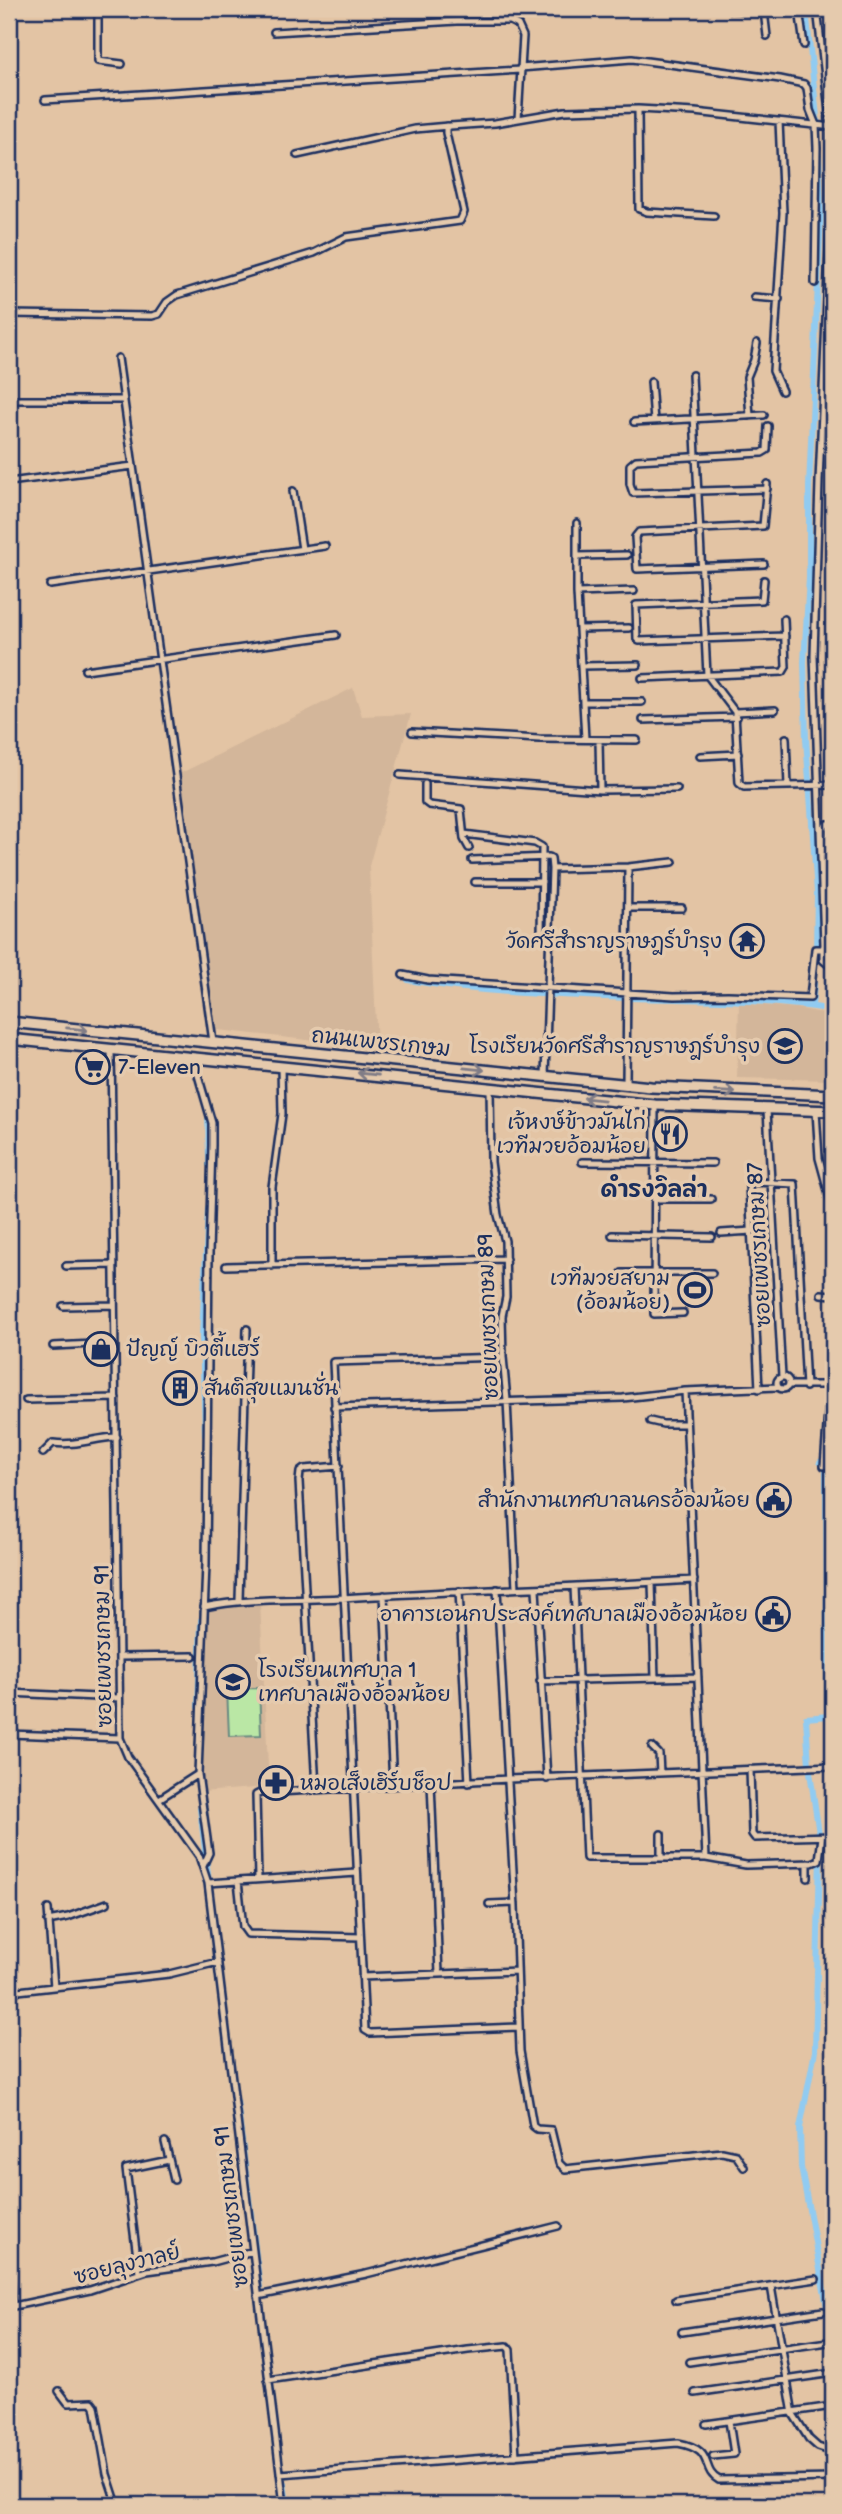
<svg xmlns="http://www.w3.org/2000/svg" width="842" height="2514" viewBox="0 0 842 2514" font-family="'Balsamiq Sans','Playpen Sans Thai',sans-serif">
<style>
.built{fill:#d3b69a}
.green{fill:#bae7a5;stroke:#6a8b82;stroke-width:2}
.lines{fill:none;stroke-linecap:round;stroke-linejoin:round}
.canal{stroke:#91cbf1;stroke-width:6}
.minor-casing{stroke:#1b2f5e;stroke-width:10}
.primary-casing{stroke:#1b2f5e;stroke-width:14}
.minor{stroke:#e5caad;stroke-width:5}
.primary{stroke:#e5caad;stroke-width:9}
.oneway{stroke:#807c86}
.labels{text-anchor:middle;stroke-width:7;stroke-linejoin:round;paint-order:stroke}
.poi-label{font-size:21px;fill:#1b2f5e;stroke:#e5caad;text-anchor:end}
.street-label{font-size:21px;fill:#1b2f5e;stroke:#e5caad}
.neighbourhood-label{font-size:23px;font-weight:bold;fill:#1b2f5e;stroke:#e5caad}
</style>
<rect width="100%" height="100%" fill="#e3c4a4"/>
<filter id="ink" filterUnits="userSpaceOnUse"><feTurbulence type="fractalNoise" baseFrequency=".0143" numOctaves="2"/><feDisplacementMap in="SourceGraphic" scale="14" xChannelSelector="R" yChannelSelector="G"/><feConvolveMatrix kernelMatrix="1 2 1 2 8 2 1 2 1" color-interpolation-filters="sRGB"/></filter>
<g filter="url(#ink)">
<!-- built -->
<path class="built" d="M353 688 362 716 411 714 369 866 377 1048 210 1029 173 777Z
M739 1003 796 1008 833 1015V1080L737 1078Z
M260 1602 269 1787 201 1792 204 1604Z"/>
<!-- green -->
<path class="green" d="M259 1688 261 1735 229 1736 227 1689Z"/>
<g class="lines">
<!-- canal -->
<path class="canal" d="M806 9 818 127
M816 952 817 893 806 739 804 662 809 578V487L821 213 819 155
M408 980C481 993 557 995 631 998 699 1000 766 998 833 1010
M812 1006 814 984
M208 1111 209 1165
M205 1435 202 1336 208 1208
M820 1462 826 1466 828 1716 806 1718 809 1765 820 1841
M198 1707 201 1620
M200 1809 209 1882
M820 1856 815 2051 800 2128 801 2167 833 2339
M237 2101 260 2288
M284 2483 287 2505"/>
<!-- minor casing -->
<g class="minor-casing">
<path id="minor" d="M98 9V61L122 64
M730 9 754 12 783 9
M799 9 804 45
M764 11 767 36
M274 32 457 21H510L518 25 523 36 518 119
M520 68 632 59 780 79 804 84 807 88 810 110 816 125 817 148 815 283
M45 100 520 70
M638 109 639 209 647 212 714 216
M779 121 783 213 773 371 782 391
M297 155 415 129 448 126
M754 297 779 299
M9 314 152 316 159 314 167 302 177 295 314 253 346 237 460 221 464 212 446 133V128L450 126 495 123 565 111 638 109 695 112 833 127
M118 358 213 1042
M692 375 707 675 735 712 739 783 744 787 833 785
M651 382 654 421
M9 400H124
M750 416 747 377 754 360 757 343
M634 422 764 415
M9 482 133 466
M767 489 633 493 630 484V465L636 460 762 453 767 450 768 426
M293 491 302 549
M577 523V593L585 739
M577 556 627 555
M764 564 637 569 635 537 639 532 763 526 767 484
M764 580 762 600 636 605 637 639 639 641 785 636
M50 585 325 546
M577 593 634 591
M579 629 629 628
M581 666 638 665
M85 670 336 635
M642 678 783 672 786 667 784 619
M583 702H642
M735 712 775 710
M643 720 737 717
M412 732 539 739 637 740
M786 738 788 786
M599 740 600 790
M700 756 738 754
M400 775 600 790 677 789
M425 784V802L429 805 461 809 464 839 469 848
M833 824H827L823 829 827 861 833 863
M464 834 535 843 542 847 541 939
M472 860 549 857 551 858 552 869 628 867 673 862
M475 882H542
M833 902 829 905 828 934V938L833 941
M628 908H682
M823 949V960L833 968
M403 975 428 980 674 996 728 995 810 998 815 949H823L824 945 814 656 819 481 830 227 831 127 817 9
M111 1049 120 1738 128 1757 199 1856 208 1883 284 2505
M193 1058 212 1123V1145L209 1253 206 1564 198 1774 209 1853 203 1866
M545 1076 552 869
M626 1084 628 867
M490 1087 491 1162 498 1215 505 1241 506 1297 502 1316 503 1357 507 1400 516 1588
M655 1105 654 1314 683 1313
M767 1110 782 1377
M816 1111 819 1158 833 1209
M582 1162 713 1163
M654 1199H711
M721 1233 752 1231
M612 1235 712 1237
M66 1266 114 1265
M226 1266 506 1259
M272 1266V1187L282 1114 281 1067
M622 1273H712
M821 1294 833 1295
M63 1306 114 1305
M53 1346 114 1343
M503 1357 333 1362 365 2030 370 2033 518 2027
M777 1383a6 6 0 1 1 12 0a6 6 0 1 1-12 0Z
M789 1385H833
M759 1389 749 1185 752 1182 795 1184 806 1387
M685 1391 706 1858
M26 1400 116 1398
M334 1407 623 1398 685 1391 778 1387
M650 1421 663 1424H686
M43 1453 53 1443C77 1446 93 1438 117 1437
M824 1466 833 1345
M652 1583 655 1678
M574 1587 586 1858H706L746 1865 812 1863 819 1860 822 1837
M497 1589 515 1906 520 2051 533 2126 537 2129 551 2130 559 2163 565 2169 722 2152 736 2155 744 2167
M536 1589 547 1779
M459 1591 469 1783
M384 1595 393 1785
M239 1600 247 1329
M204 1607C250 1597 296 1601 342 1598 460 1590 577 1587 694 1580
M119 1657 193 1656
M540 1681 698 1677
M9 1693 119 1698
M9 1734 120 1738
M652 1747 659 1754 660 1773
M750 1769 752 1834 755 1838 833 1836
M431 1783 439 1974
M316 1788 299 1481 300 1472 304 1469 339 1466
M159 1799 198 1774
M661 1858V1834
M808 1878V1863
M258 1879 256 1795 260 1793 508 1779 833 1766
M238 1881 243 1927 248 1934 360 1937
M208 1883 357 1873
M489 1904 515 1903
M48 1909 54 1987
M48 1921 68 1917 107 1903
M362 1977 517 1971
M9 1992 169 1974 218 1962
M165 2142 174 2180
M9 2226 12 2306
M139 2273 126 2169 169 2160
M771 2286 793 2414 809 2439 818 2447 833 2452
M258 2296 366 2274 558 2226
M676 2300 816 2279
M9 2307 90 2290 147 2271 212 2262 253 2251
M682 2332 823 2311
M689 2362 828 2342
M268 2380 468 2350 507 2346 510 2350 516 2456
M59 2391 68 2403 92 2402 95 2406 107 2474 117 2505
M695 2393 833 2373
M706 2424 833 2406
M713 2456 734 2454 729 2421
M280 2474 678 2443C717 2450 699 2469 719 2480L833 2478
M829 2505 833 2504"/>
</g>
<!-- primary casing -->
<g class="primary-casing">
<path id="primary" d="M9 1022 651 1087 833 1095
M9 1039 655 1105 833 1111"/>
</g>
<!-- minor -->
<use href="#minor" class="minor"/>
<!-- primary -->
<use href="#primary" class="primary"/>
</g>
<!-- one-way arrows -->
<defs><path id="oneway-shaft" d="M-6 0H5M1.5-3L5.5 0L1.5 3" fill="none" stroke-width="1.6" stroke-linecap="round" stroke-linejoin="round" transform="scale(1.75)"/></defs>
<g class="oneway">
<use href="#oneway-shaft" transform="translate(77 1029) rotate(6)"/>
<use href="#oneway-shaft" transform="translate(474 1069) rotate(6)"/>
<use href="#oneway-shaft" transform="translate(368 1074) rotate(-174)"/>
<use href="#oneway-shaft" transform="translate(725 1092) rotate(3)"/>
<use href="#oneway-shaft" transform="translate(594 1099) rotate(-174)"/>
</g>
</g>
<!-- icons -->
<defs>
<g id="temple-ring" transform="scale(1.75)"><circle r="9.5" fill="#e5caad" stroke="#1b2f5e" stroke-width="1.5"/><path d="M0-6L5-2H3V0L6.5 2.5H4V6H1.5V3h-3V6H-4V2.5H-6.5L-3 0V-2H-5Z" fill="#1b2f5e"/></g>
<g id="school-ring" transform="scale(1.75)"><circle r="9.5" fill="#e5caad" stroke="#1b2f5e" stroke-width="1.5"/><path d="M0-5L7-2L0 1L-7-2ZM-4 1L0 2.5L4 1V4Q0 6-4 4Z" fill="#1b2f5e"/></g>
<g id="supermarket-ring" transform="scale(1.75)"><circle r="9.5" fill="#e5caad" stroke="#1b2f5e" stroke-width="1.5"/><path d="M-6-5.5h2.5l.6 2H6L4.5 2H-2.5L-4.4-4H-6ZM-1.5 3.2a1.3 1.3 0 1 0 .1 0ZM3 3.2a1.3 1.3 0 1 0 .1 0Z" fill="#1b2f5e"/></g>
<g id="restaurant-ring" transform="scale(1.75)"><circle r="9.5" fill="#e5caad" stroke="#1b2f5e" stroke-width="1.5"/><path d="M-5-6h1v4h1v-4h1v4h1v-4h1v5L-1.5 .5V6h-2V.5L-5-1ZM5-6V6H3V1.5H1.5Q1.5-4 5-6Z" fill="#1b2f5e"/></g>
<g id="stadium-ring" transform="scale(1.75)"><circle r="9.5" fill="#e5caad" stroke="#1b2f5e" stroke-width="1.5"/><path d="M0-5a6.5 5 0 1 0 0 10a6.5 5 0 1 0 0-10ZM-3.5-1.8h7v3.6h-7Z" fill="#1b2f5e"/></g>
<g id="shop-ring" transform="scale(1.75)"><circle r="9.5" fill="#e5caad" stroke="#1b2f5e" stroke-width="1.5"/><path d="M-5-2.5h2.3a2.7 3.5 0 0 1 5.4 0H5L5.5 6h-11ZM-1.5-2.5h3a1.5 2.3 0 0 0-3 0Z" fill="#1b2f5e"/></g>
<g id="building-ring" transform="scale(1.75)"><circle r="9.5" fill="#e5caad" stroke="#1b2f5e" stroke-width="1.5"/><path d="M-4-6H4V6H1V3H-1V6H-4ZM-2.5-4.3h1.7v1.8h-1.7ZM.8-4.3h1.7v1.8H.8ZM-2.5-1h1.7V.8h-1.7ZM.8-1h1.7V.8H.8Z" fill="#1b2f5e"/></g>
<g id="civic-ring" transform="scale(1.75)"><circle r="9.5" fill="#e5caad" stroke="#1b2f5e" stroke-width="1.5"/><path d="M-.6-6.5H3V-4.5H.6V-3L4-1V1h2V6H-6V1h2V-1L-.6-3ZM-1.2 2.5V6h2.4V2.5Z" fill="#1b2f5e"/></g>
<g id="pharmacy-ring" transform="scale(1.75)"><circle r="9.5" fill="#e5caad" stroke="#1b2f5e" stroke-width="1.5"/><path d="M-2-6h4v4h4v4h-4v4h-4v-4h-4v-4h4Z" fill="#1b2f5e"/></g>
</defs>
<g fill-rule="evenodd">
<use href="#temple-ring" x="747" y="941"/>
<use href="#school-ring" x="785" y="1046"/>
<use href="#supermarket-ring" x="93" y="1067"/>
<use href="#restaurant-ring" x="670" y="1134"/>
<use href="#stadium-ring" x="695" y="1290"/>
<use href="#shop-ring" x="101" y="1349"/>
<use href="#building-ring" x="180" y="1388"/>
<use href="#civic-ring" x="774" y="1500"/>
<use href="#civic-ring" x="773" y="1614"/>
<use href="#school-ring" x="233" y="1682"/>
<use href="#pharmacy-ring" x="276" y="1783"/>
</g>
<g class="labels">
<!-- poi labels -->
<g class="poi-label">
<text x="722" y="948">วัดศรีสําราญราษฎร์บํารุง</text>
<text x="760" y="1053">โรงเรียนวัดศรีสําราญราษฎร์บํารุง</text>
<text x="118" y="1074" text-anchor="start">7-Eleven</text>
<text x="646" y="1129">เจ้หงษ์ข้าวมันไก่<tspan x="646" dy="24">เวทีมวยอ้อมน้อย</tspan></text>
<text x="670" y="1285">เวทีมวยสยาม<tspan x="670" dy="24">(อ้อมน้อย)</tspan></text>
<text x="126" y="1356" text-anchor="start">ปัญญ์ บิวตี้แฮร์</text>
<text x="204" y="1395" text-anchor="start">สันติสุขแมนชั่น</text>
<text x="750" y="1507">สำนักงานเทศบาลนครอ้อมน้อย</text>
<text x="748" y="1621">อาคารเอนกประสงค์เทศบาลเมืองอ้อมน้อย</text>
<text x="258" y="1677" text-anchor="start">โรงเรียนเทศบาล 1<tspan x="258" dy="24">เทศบาลเมืองอ้อมน้อย</tspan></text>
<text x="300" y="1790" text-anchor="start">หมอเส็งเฮิร์บช็อป</text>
</g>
<!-- street labels -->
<g class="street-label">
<text transform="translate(381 1042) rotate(6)" y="7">ถนนเพชรเกษม</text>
<text transform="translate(759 1245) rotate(-93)" y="7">ซอยเพชรเกษม 87</text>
<text transform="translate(488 1317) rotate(-92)" y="7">ซอยเพชรเกษม 89</text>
<text transform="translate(103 1646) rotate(-91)" y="7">ซอยเพชรเกษม 91</text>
<text transform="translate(231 2207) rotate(-97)" y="7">ซอยเพชรเกษม 91</text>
<text transform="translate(127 2264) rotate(-14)" y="7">ซอยลุงวาลย์</text>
</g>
<!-- neighbourhood labels -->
<g class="neighbourhood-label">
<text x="654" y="1197">ดำรงวิลล่า</text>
</g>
</g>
<!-- margin -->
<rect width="842" height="2514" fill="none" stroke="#e5caad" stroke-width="35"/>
<rect x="18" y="18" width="807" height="2479" fill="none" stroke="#1b2f5e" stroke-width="2.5" filter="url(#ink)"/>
</svg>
